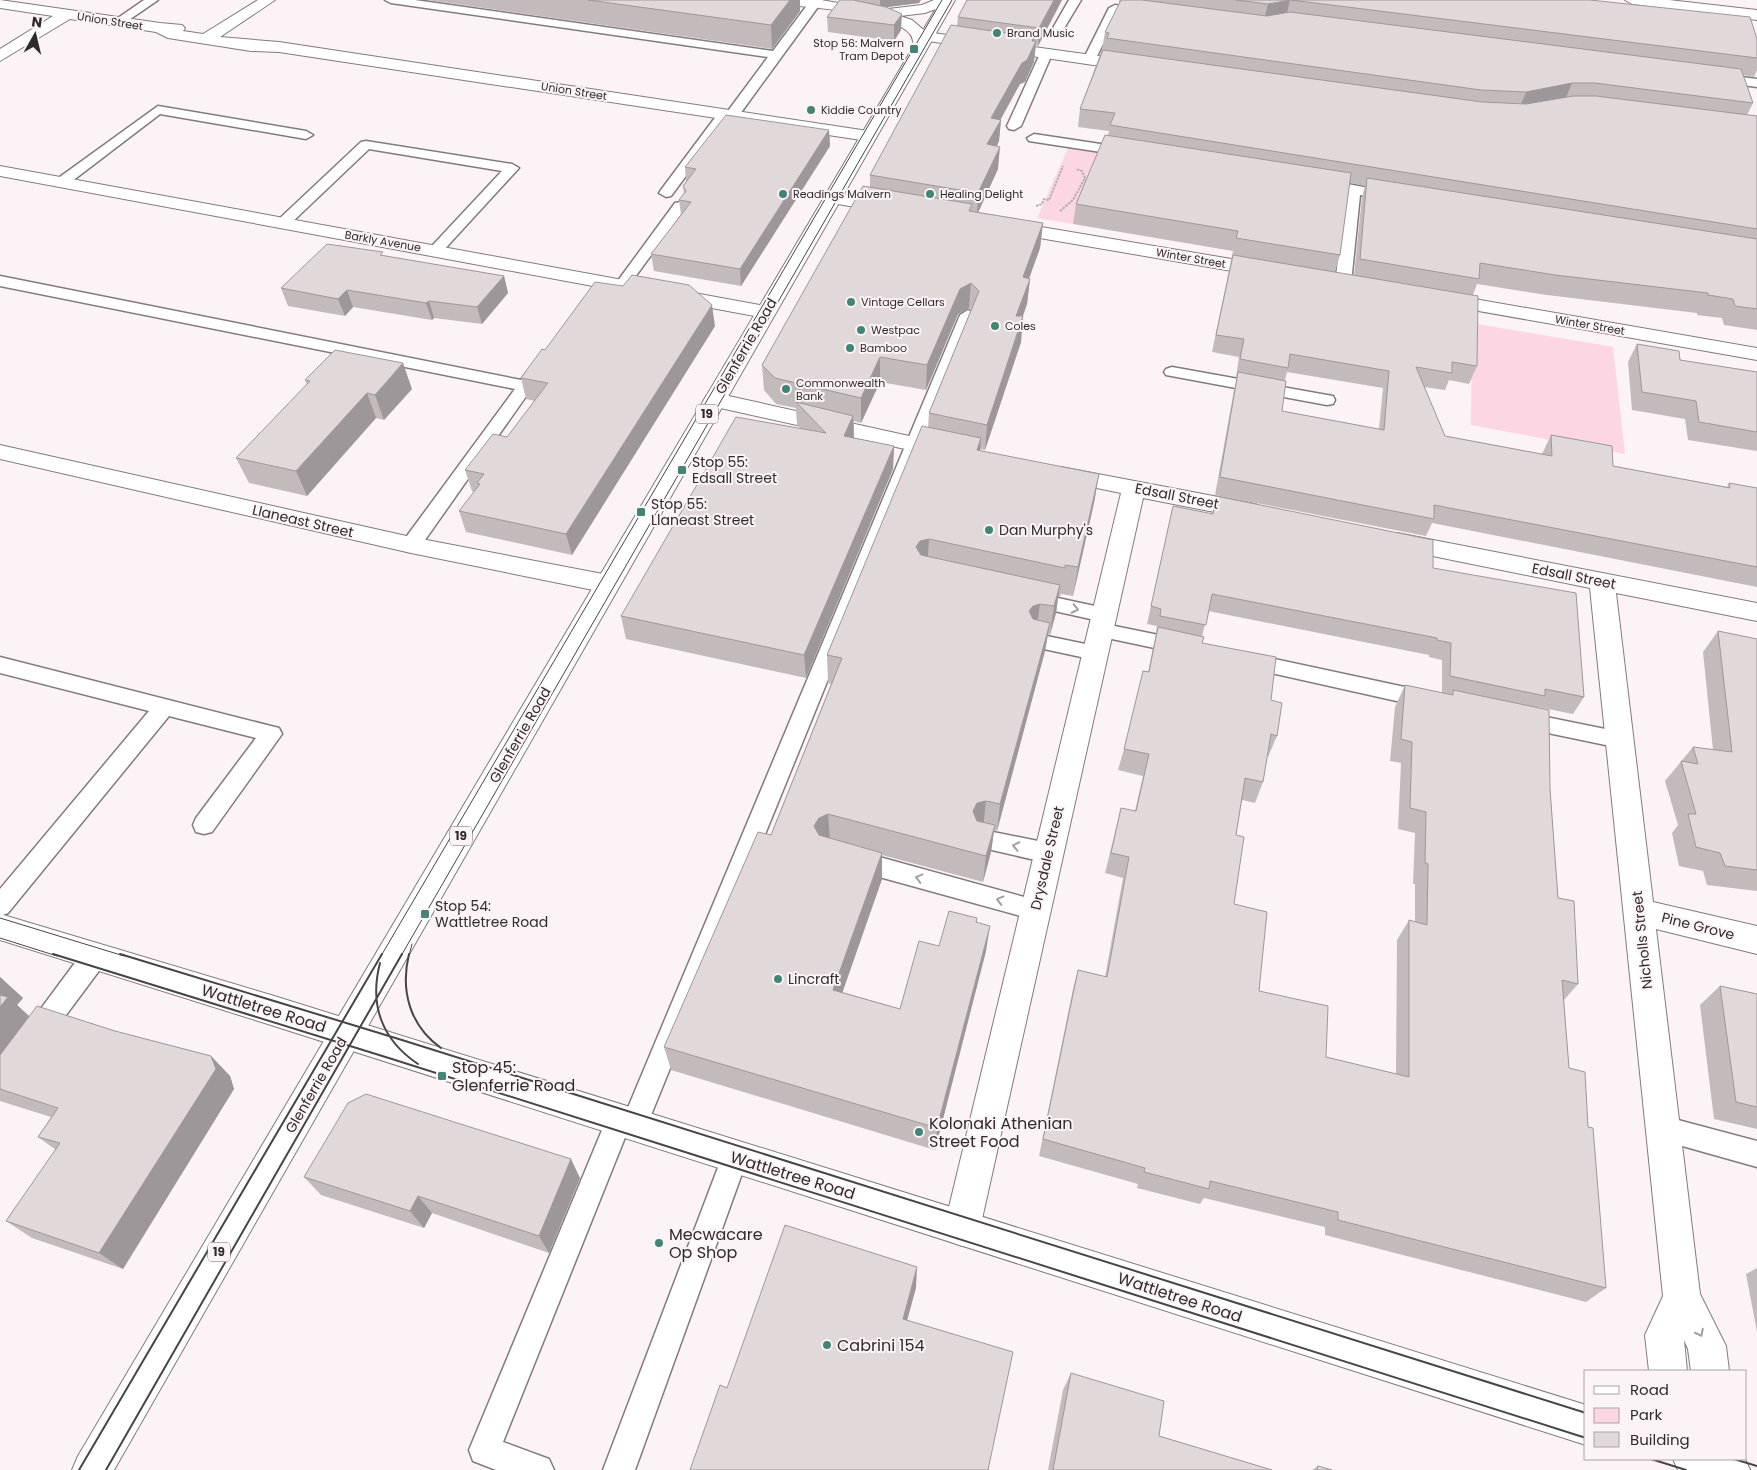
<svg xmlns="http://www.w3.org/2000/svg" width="1757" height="1470" viewBox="0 0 1757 1470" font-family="Poppins,sans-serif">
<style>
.green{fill:#fcd6e2}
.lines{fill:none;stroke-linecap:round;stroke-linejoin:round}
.service-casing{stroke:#837a7d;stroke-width:3}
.minor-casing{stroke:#837a7d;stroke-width:2}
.secondary-casing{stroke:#837a7d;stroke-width:2}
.primary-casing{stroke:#837a7d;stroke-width:2}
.path{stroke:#b6afb2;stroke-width:2;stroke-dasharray:2.5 1;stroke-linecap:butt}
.service{fill:#fff;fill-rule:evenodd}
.minor{fill:#fff;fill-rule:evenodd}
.secondary{fill:#fff;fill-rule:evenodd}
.primary{fill:#fff;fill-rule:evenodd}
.tram-far1{stroke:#494547;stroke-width:1}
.tram{stroke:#494547;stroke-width:2}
.wall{fill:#c2babb;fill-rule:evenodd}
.shaded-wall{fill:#9e9799}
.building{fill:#e1d8da;stroke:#9e9799}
.oneway{stroke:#a1a0a0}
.poi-dot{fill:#428475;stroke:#fcf3f6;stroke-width:2}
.labels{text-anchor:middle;stroke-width:4;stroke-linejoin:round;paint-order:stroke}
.far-street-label{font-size:11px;fill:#2e2b2c;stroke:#fcf3f6}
.far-poi-label{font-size:11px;fill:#2e2b2c;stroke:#fcf3f6;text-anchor:start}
.shield{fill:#fcf3f6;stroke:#6c6769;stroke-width:1}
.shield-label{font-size:12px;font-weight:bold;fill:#2e2b2c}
.street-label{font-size:14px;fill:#2e2b2c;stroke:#fcf3f6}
.poi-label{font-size:14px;fill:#2e2b2c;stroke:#fcf3f6;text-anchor:start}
.near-street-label{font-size:16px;fill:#2e2b2c;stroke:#fcf3f6}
.near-poi-label{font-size:16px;fill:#2e2b2c;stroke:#fcf3f6;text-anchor:start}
</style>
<rect width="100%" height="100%" fill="#fcf3f6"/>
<!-- green -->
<path class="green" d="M1069 146 1104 152 1073 224 1037 218Z
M1472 323 1613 347 1625 454 1471 425Z"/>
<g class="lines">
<!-- service casing -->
<g class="service-casing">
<path id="service" d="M144 0H158L123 24H115V20Z
M385 0H415L773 51 811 0H823L737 118H729L671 196 666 197 659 193 661 190 720 111H728L768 57 391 3Z
M1069 0H1081L1063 30H1055L1053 28Z
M1115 5 1146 9 1152 12 1146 15 1119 12 1095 60 1093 63H1085L1083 60 1109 8Z
M1046 50 1052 54 1021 126 1014 130 1009 129 1007 126 1040 54Z
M1717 74 1757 79V87L1713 81 1711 78Z
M158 106 306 131 313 135 306 139 160 114 67 185H57L55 182 57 179Z
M1034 134 1127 148 1134 152 1127 156 1029 141 1027 138Z
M366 141 512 164 519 168 441 253H431L429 250 431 247 502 171 369 149 288 226H278L276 223 278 220 361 142Z
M1320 179 1391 192 1398 196 1391 200 1360 195 1351 283 1343 288 1335 283 1347 192 1315 186 1313 183 1315 180Z
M680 202 687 206 627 288H617L614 285 617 282 675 203Z
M0 276 521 380 527 372H539L541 375 418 550 411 551 404 550 402 545 404 540 515 389 0 286Z
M968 310 976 315 647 1125 643 1134 634 1138 626 1135 503 1442 549 1459 554 1470H496L473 1461 469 1450 610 1111 619 1107 627 1110 960 315Z
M1172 367 1327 395 1333 396 1335 400 1333 404 1327 405 1166 375 1164 372 1166 369Z
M1030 592 1104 608 1111 610 1114 615 1111 620 1104 622 1023 604 1020 599 1023 594Z
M1100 623 1183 640 1190 642 1193 647 1190 652 1183 654 1093 635 1090 630 1093 625Z
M1037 634 1095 646 1102 648 1105 653 1102 658 1095 660 1030 646 1027 641 1030 636Z
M1247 653 1428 692 1435 694 1438 700 1435 706 1428 708 1240 666 1237 661 1240 656Z
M0 657 271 726 279 728 282 734 212 832 204 834 196 832 193 825 196 818 256 738 169 716 8 913 0 916V889L149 711 0 673Z
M1521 712 1620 732 1628 734 1631 740 1628 746 1620 748 1514 726 1510 720 1514 714Z
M983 830 1048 843 1056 846 1059 853 1056 860 1048 863 983 848 975 846 972 839 975 832Z
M854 850 1035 900 1043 903 1047 910 1043 917 1035 920 854 870 846 867 843 860 846 853Z
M95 945 104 948 107 956 104 964 46 1042 37 1046 28 1042 24 1034 28 1026 86 948Z
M1663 1116 1757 1141V1167L1654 1138 1650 1129 1654 1120Z
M735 1144 745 1148 748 1157 635 1470H603L722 1157 725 1148Z"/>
</g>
<!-- minor casing -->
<g class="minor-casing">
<path id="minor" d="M0 0 160 23 182 25 185 28 183 31 203 34 258 0H275L220 37 279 42 868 131 874 132 877 136 874 140 868 141 279 52 251 51 168 38 156 32 70 19 0 61V49L53 16 0 8Z
M771 0H821L880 10 922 5 934 0H954L952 3 925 13 900 16 912 20 926 32 1135 61 1143 66 1135 71 928 41 926 48H916C912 44 914 38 910 34 893 12 806 7 778 4Z
M1625 0H1669L1757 10V20L1632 4Z
M0 166 765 306 772 308 775 312 772 316 765 318 0 176Z
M832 193 890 201 896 203 899 207 896 211 890 213 826 202 823 198 826 194Z
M1006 221 1267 265 1274 267 1277 271 1274 275 1267 277 999 231 997 227 999 223Z
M1440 293 1757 348V360L1433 303 1430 299 1433 295Z
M715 393 950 445 958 447 961 452 958 457 950 459 707 405 704 400 707 395Z
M0 445 411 537 608 575 617 578 620 584 617 590 608 593 411 553 0 459Z
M1061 467 1250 503 1258 505 1262 511 1258 517 1250 519 1143 498 980 1228 975 1241 962 1246 949 1241 944 1228 1121 493 1053 479 1050 474 1053 469Z
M1397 533 1757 603V621L1616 593 1653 902 1757 926V954L1656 929 1700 1294 1726 1346 1729 1371H1691L1688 1349 1684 1340 1687 1371H1649L1645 1335 1663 1296 1590 588 1388 547 1385 541 1388 535Z"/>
</g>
<!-- secondary casing -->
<g class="secondary-casing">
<path id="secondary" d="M0 914 271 995 1586 1405V1445L271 1025 0 940Z
M1673 1459H1745L1750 1470H1678Z"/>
</g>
<!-- primary casing -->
<g class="primary-casing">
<path id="primary" d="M941 0H955L114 1470H72L78 1456Z"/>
</g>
<!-- path -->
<path class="path" d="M1036 206 1042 204 1044 199 1049 200 1063 166
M1060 211 1073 200 1085 178 1082 171 1076 169"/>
<!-- service -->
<use href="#service" class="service"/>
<!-- minor -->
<use href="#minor" class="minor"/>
<!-- secondary -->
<use href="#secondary" class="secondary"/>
<!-- primary -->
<use href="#primary" class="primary"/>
<!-- tram-far1 -->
<path class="tram-far1" d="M0 918 124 956
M0 938 57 956
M381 956 942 0
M401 956 952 0
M409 956 412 944"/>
<!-- tram -->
<path class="tram" d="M53 954 392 1059 1586 1438
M120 954 402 1040 1586 1413
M409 954C400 991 410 1026 441 1048
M380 963C369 1005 382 1040 418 1064
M1651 1459 1686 1470
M1734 1459 1757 1466
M79 1470 382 954
M106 1470 402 954"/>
</g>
<!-- wall -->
<path class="wall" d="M428 0H800V11L772 49Z
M840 0H921L919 3 886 7 901 30 894 41 828 32 827 17Z
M1062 0 1038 46 1036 45 1034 62 1025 82 1020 84 1001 119 999 141 997 146 998 169 978 212 1043 223 1040 248 1029 279H1030L1027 304 1023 316 1021 342 985 450 980 449V451L1099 474 1094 503 1073 596 1061 594 1060 597 1058 596 1056 613 1050 635 1048 634 1045 651 997 831 994 830 991 852 983 882 882 855V879L842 992 900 1009 939 946 977 918V922L986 951 935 1150 671 1070 664 1047 771 835 831 684 828 683 827 655 928 428 929 413 971 310 969 308 958 314 926 390 880 382 861 423 854 421V438L894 446 893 469 806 678 626 639 621 616 800 428 797 425 796 408 776 404 764 390 762 365 870 187V175L957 26 958 17Z
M1119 0H1590L1757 39V70L1754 77 1743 75 1753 103 1747 115 1757 116V330L1724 325 1722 318 1697 315V313L1547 295 1477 284 1473 295 1477 366 1469 384 1449 380 1445 390 1424 387 1445 436 1542 454 1551 435 1613 466 1727 487 1729 483 1757 488V587L1432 523 1426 536 1215 495 1234 390 1237 377H1236L1239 357 1212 352 1233 251 1073 224 1076 204 1108 135 1109 131 1078 127 1080 109 1102 49 1105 32 1119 4ZM1350 183 1365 186 1362 197 1354 275 1335 272 1340 255ZM1287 372 1383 388 1379 429 1282 411 1285 380Z
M829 130 830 146 741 286 654 271 651 254 681 215 679 200 684 194 683 186 686 182 685 167Z
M384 256 504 276 508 293 482 324 434 318 432 320 353 307 345 316 288 306 281 288Z
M715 326 572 555 466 532 459 511 474 492 472 491 465 470 507 437 535 401 526 399 521 378 545 350Z
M1637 344 1680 360 1757 372V451L1688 440 1685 419 1632 410 1628 362Z
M305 380 412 389 384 420 376 418 307 496 249 483 236 458 307 385Z
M1216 496 1433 568 1584 697 1573 714 1538 707V708L1550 789 1558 898 1578 984 1564 1000 1569 1068 1588 1127 1606 1288 1586 1302 1325 1235V1227L1204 1198 1200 1204 1137 1188 1138 1184 1039 1156 1073 989 1078 970 1105 977 1123 878 1105 873 1121 808 1135 811 1143 776 1118 770 1124 749 1148 672 1156 633 1157 626 1147 624 1173 506 1212 514ZM1208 611 1429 655V657L1442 660V693L1405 685 1395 707 1390 761 1401 763 1398 829 1415 833 1413 884H1415V922L1409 920 1397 940 1396 1074 1326 1057 1259 991 1234 904 1236 835 1242 800 1255 803 1263 782 1267 757H1268L1277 736 1271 700 1202 643V637Z
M1718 631 1757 639V891L1707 885 1703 871 1679 866 1672 833 1678 825 1665 781 1693 747 1713 750 1703 652Z
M0 977 23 998 17 1005 29 1016 115 1031 211 1056 230 1076 234 1089 123 1269 32 1238 6 1221 56 1150 38 1137 51 1117 0 1101Z
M1720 986 1757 994V1129L1714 1119 1700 1005Z
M304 1177 580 1178 549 1253 432 1213 424 1228 321 1195Z
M1757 1268V1332L1746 1274Z
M1071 1373 1159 1436 1272 1470H1048L1063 1390Z
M1318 1466 1332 1470H1312Z"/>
<!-- shaded-wall -->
<path class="shaded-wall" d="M790 0H800V11L772 49 771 25Z
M880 0H921L919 3 880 8Z
M1054 0H1062L1038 46 1039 28Z
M1290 0 1286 17 1264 21 1268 4Z
M902 14 901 30 894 41V25Z
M1034 37 1033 49 1036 41 1034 62 1025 82 1020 84 989 140 991 118Z
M1572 83 1565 100 1519 109 1526 92Z
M1001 120 999 141 986 167 987 144Z
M829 130 830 146 741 286 740 269Z
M1000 147 998 169 977 215 978 193Z
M1043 223 1040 248 1020 303 1023 277Z
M504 276 508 293 482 324 477 307Z
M1030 279 1027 304 1014 341 1016 316Z
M971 283 969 308 958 314 926 390 927 365 960 289Z
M347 290 353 307 345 316 338 299Z
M429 301 434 318 432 320 426 303Z
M712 305 715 326 572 555 566 534Z
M1023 316 1021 342 985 450 987 425Z
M880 357V382L861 423V398Z
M403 363 412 389 384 420 375 395Z
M367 393 376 418 307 496 296 471Z
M853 416 854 439 844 436Z
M981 438 979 467 977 450Z
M894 446 893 469 806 678 804 655Z
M1099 474 1094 503 1073 596 1078 567Z
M929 539 927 568 916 547 920 541Z
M1060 585 1056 613 1050 635 1054 606Z
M1040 604 1036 632 1029 611 1033 606Z
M1050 623 1045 651 997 831 1000 804Z
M986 801 983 828 970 838 973 811 977 803Z
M828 814 830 841 820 844 814 826 819 818Z
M995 825 991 852 983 882 986 856Z
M882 853V879L835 1014 833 990Z
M990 926 986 951 935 1150 937 1128Z
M0 977 23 998 17 1005 31 1018 0 1059Z
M211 1056 230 1076 234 1089 123 1269 99 1253Z
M571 1159 580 1178 549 1253 539 1236Z
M418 1196 432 1213 424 1228 410 1211Z
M917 1267 916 1288 902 1339 903 1319Z"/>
<!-- building -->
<path class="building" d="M588 0H790L771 25Z
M840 0H853L886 7 902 14 894 25 827 17Z
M967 0H1054L1039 28 958 17Z
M1121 0H1142L1267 16 1290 12 1741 69 1753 103 1595 83H1572L1526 92 1481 90 1107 38 1109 33 1105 32Z
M1236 0H1290L1268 4Z
M1291 0H1590L1750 17 1757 39V58Z
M951 25 1034 37 1032 41H1036L1027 60 1022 63 991 118 1001 120 987 144 1000 147 978 193 870 175Z
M1103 50 1482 102 1526 104 1573 96H1596L1757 116V229L1110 125 1115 113 1080 109Z
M726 115 829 130 740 269 651 254 691 202 679 200 686 191 683 186 696 169 685 167Z
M1105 135 1351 173 1340 255 1236 238 1238 231 1076 204Z
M1367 178 1757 239V309L1735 306 1733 299 1708 295V293L1555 275 1480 263 1479 279 1360 259Z
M863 186 972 204 969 211 1043 223 1023 277 1030 279 1016 316H1023L987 425 929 413 979 291 971 283 960 289 927 365 880 357 861 398 775 378 762 365Z
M327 244 383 252 380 255 504 276 477 307 429 301 426 303 347 290 338 299 281 288Z
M1233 255 1478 296 1477 366 1452 362V373L1416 367 1445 436 1552 456 1551 435 1612 446 1613 466 1730 488 1729 483 1757 488V567L1434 505V519L1220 477 1238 372 1286 381 1282 411 1384 430 1389 371 1290 354 1288 368 1240 359 1244 339 1216 335Z
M632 275 689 285 712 305 566 534 459 511 480 484 477 483 484 474 465 470 493 434 507 437 548 383 521 378 542 349 545 350 595 282 623 286Z
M1637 344 1679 351 1680 360 1757 372V432L1699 422 1696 401 1642 392Z
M335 350 403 363 375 395 367 393 296 471 236 458 310 381 305 380Z
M796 402 853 416 844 436 894 446 804 655 621 616 736 417 826 433Z
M922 426 981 438 977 450 1099 474 1078 567 1065 565V568L929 539 920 541 916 547 921 555 1060 585 1054 606 1040 604 1033 606 1029 611 1033 619 1050 623 1000 804 986 801 977 803 973 811 977 821 995 825 986 856 828 814 819 818 814 826 819 835 882 853 833 990 900 1009 919 941 939 946 949 911 977 918 976 922 990 926 937 1128 664 1047 758 832 771 835 842 658 827 655Z
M1216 496 1433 540V568L1576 593 1584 697 1545 689V696L1450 676 1451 643 1437 640V638L1212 594 1206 625 1160 616 1161 609 1151 606 1173 506 1213 514Z
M1158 627 1204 637 1202 643 1276 657 1271 700 1282 703 1277 736 1271 734 1263 782 1245 778 1236 835 1244 837 1234 904 1267 912 1259 991 1328 1006 1326 1057 1409 1077V920L1427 925 1428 864 1425 863 1426 812 1410 808 1412 742 1401 739 1405 685 1453 695V690L1549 710 1550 789 1558 898 1574 901 1578 984 1562 980 1569 1068 1585 1072 1588 1127 1593 1128 1606 1288 1338 1220V1212L1210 1181 1209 1189 1144 1172 1145 1168 1043 1139 1078 970 1107 977 1129 857 1111 853 1121 808 1136 811 1149 754 1124 749 1143 671 1149 672Z
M1718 631 1757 639V870L1725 866 1720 853 1696 847 1688 814H1696L1681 761 1698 764 1693 747 1732 752Z
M1720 986 1757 994V1107L1736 1102Z
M0 995 8 997 0 1007Z
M37 1006 115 1031 211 1056 216 1069 99 1253 6 1221 60 1143 38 1137 58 1108 0 1089V1055Z
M366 1094 571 1159 539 1236 418 1196 410 1211 304 1177 348 1103Z
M785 1225 917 1267 903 1319 1013 1352 988 1470H690L720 1385 727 1388Z
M1071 1373 1164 1401 1159 1436 1272 1470H1053Z
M1318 1466 1332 1470H1317Z"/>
<!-- one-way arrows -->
<defs><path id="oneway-chevron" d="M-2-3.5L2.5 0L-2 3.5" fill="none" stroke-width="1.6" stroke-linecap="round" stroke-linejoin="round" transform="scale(1.25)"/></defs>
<g class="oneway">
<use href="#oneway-chevron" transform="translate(1075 609) rotate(12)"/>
<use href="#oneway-chevron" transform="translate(1016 846) rotate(-168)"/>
<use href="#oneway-chevron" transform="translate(919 878) rotate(-165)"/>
<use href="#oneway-chevron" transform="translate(1000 900) rotate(-165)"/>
<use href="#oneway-chevron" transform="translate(1700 1333) rotate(63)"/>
</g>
<!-- markers -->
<g class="poi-dot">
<circle cx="997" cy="33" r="5"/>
<rect x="909" y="44" width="10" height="10" rx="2.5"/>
<circle cx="811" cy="110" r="5"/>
<circle cx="783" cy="194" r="5"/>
<circle cx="930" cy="194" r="5"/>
<circle cx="851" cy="302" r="5"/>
<circle cx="995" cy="326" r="5"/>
<circle cx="861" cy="330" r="5"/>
<circle cx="850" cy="348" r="5"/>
<circle cx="786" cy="389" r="5"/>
<rect x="677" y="465" width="10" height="10" rx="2.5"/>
<rect x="636" y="507" width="10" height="10" rx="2.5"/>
<circle cx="989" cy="530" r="5"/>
<rect x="420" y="909" width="10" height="10" rx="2.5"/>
<circle cx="778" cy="979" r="5"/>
<rect x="437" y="1071" width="10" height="10" rx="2.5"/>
<circle cx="919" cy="1132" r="5"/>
<circle cx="659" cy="1243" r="5"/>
<circle cx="827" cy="1345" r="5"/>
</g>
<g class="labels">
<!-- far-street labels -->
<g class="far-street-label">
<text transform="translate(110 21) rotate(9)" y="4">Union Street</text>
<text transform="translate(574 91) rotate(9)" y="4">Union Street</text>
<text transform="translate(383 241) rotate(10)" y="4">Barkly Avenue</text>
<text transform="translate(1191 258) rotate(10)" y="4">Winter Street</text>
<text transform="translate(1590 325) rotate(10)" y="4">Winter Street</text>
</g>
<!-- far-poi labels -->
<g class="far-poi-label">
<text x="1007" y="37">Brand Music</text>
<text x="904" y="47" text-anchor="end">Stop 56: Malvern<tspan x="904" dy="13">Tram Depot</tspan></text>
<text x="821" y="114">Kiddie Country</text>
<text x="793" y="198">Readings Malvern</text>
<text x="940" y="198">Healing Delight</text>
<text x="861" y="306">Vintage Cellars</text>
<text x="1005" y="330">Coles</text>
<text x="871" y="334">Westpac</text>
<text x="860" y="352">Bamboo</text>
<text x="796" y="387">Commonwealth<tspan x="796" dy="13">Bank</tspan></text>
</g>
<!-- shield labels -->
<g class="shield">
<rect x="696" y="404.5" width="22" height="19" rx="4"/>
<rect x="450" y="826.5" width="22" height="19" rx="4"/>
<rect x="208" y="1242.5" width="22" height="19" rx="4"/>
</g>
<g class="shield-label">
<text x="707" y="418">19</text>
<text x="461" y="840">19</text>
<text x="219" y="1256">19</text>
</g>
<!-- street labels -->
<g class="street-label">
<text transform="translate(746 346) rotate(-60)" y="5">Glenferrie Road</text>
<text transform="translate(1177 496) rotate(11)" y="5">Edsall Street</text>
<text transform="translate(303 521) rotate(13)" y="5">Llaneast Street</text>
<text transform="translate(1574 576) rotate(11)" y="5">Edsall Street</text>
<text transform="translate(520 735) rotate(-60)" y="5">Glenferrie Road</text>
<text transform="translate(1047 858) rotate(-77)" y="5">Drysdale Street</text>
<text transform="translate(1698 926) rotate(14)" y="5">Pine Grove</text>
<text transform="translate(1642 940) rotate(-96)" y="5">Nicholls Street</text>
<text transform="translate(316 1085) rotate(-60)" y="5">Glenferrie Road</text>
</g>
<!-- poi labels -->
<g class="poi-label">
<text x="692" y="467">Stop 55:<tspan x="692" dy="16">Edsall Street</tspan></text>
<text x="651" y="509">Stop 55:<tspan x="651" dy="16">Llaneast Street</tspan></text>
<text x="999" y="535">Dan Murphy's</text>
<text x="435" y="911">Stop 54:<tspan x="435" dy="16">Wattletree Road</tspan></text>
<text x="788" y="984">Lincraft</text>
</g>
<!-- near-street labels -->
<g class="near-street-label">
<text transform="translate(264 1008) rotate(17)" y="6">Wattletree Road</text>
<text transform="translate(793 1175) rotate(17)" y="6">Wattletree Road</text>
<text transform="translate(1180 1297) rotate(18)" y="6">Wattletree Road</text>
</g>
<!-- near-poi labels -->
<g class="near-poi-label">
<text x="452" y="1073">Stop 45:<tspan x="452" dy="18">Glenferrie Road</tspan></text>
<text x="929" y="1129">Kolonaki Athenian<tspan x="929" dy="18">Street Food</tspan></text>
<text x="669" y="1240">Mecwacare<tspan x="669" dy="18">Op Shop</tspan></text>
<text x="837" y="1351">Cabrini 154</text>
</g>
</g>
<!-- legend -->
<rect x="1584" y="1370" width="162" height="90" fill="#fcf3f6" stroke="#aaa3a5"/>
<rect x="1594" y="1386" width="25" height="8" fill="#ffffff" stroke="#aaa3a5"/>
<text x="1630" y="1395" font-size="15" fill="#2e2b2c">Road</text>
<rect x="1594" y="1408" width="25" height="15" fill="#fcd6e2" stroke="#aaa3a5"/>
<text x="1630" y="1420" font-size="15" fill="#2e2b2c">Park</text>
<rect x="1594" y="1432" width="25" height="15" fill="#e1d8da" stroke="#aaa3a5"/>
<text x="1630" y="1445" font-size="15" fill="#2e2b2c">Building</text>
<!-- north arrow -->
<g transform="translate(35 35) rotate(8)" stroke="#fcf3f6" stroke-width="4" paint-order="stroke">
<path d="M0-4L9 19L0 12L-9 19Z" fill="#2e2b2c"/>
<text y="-8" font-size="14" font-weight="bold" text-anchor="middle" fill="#2e2b2c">N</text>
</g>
</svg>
